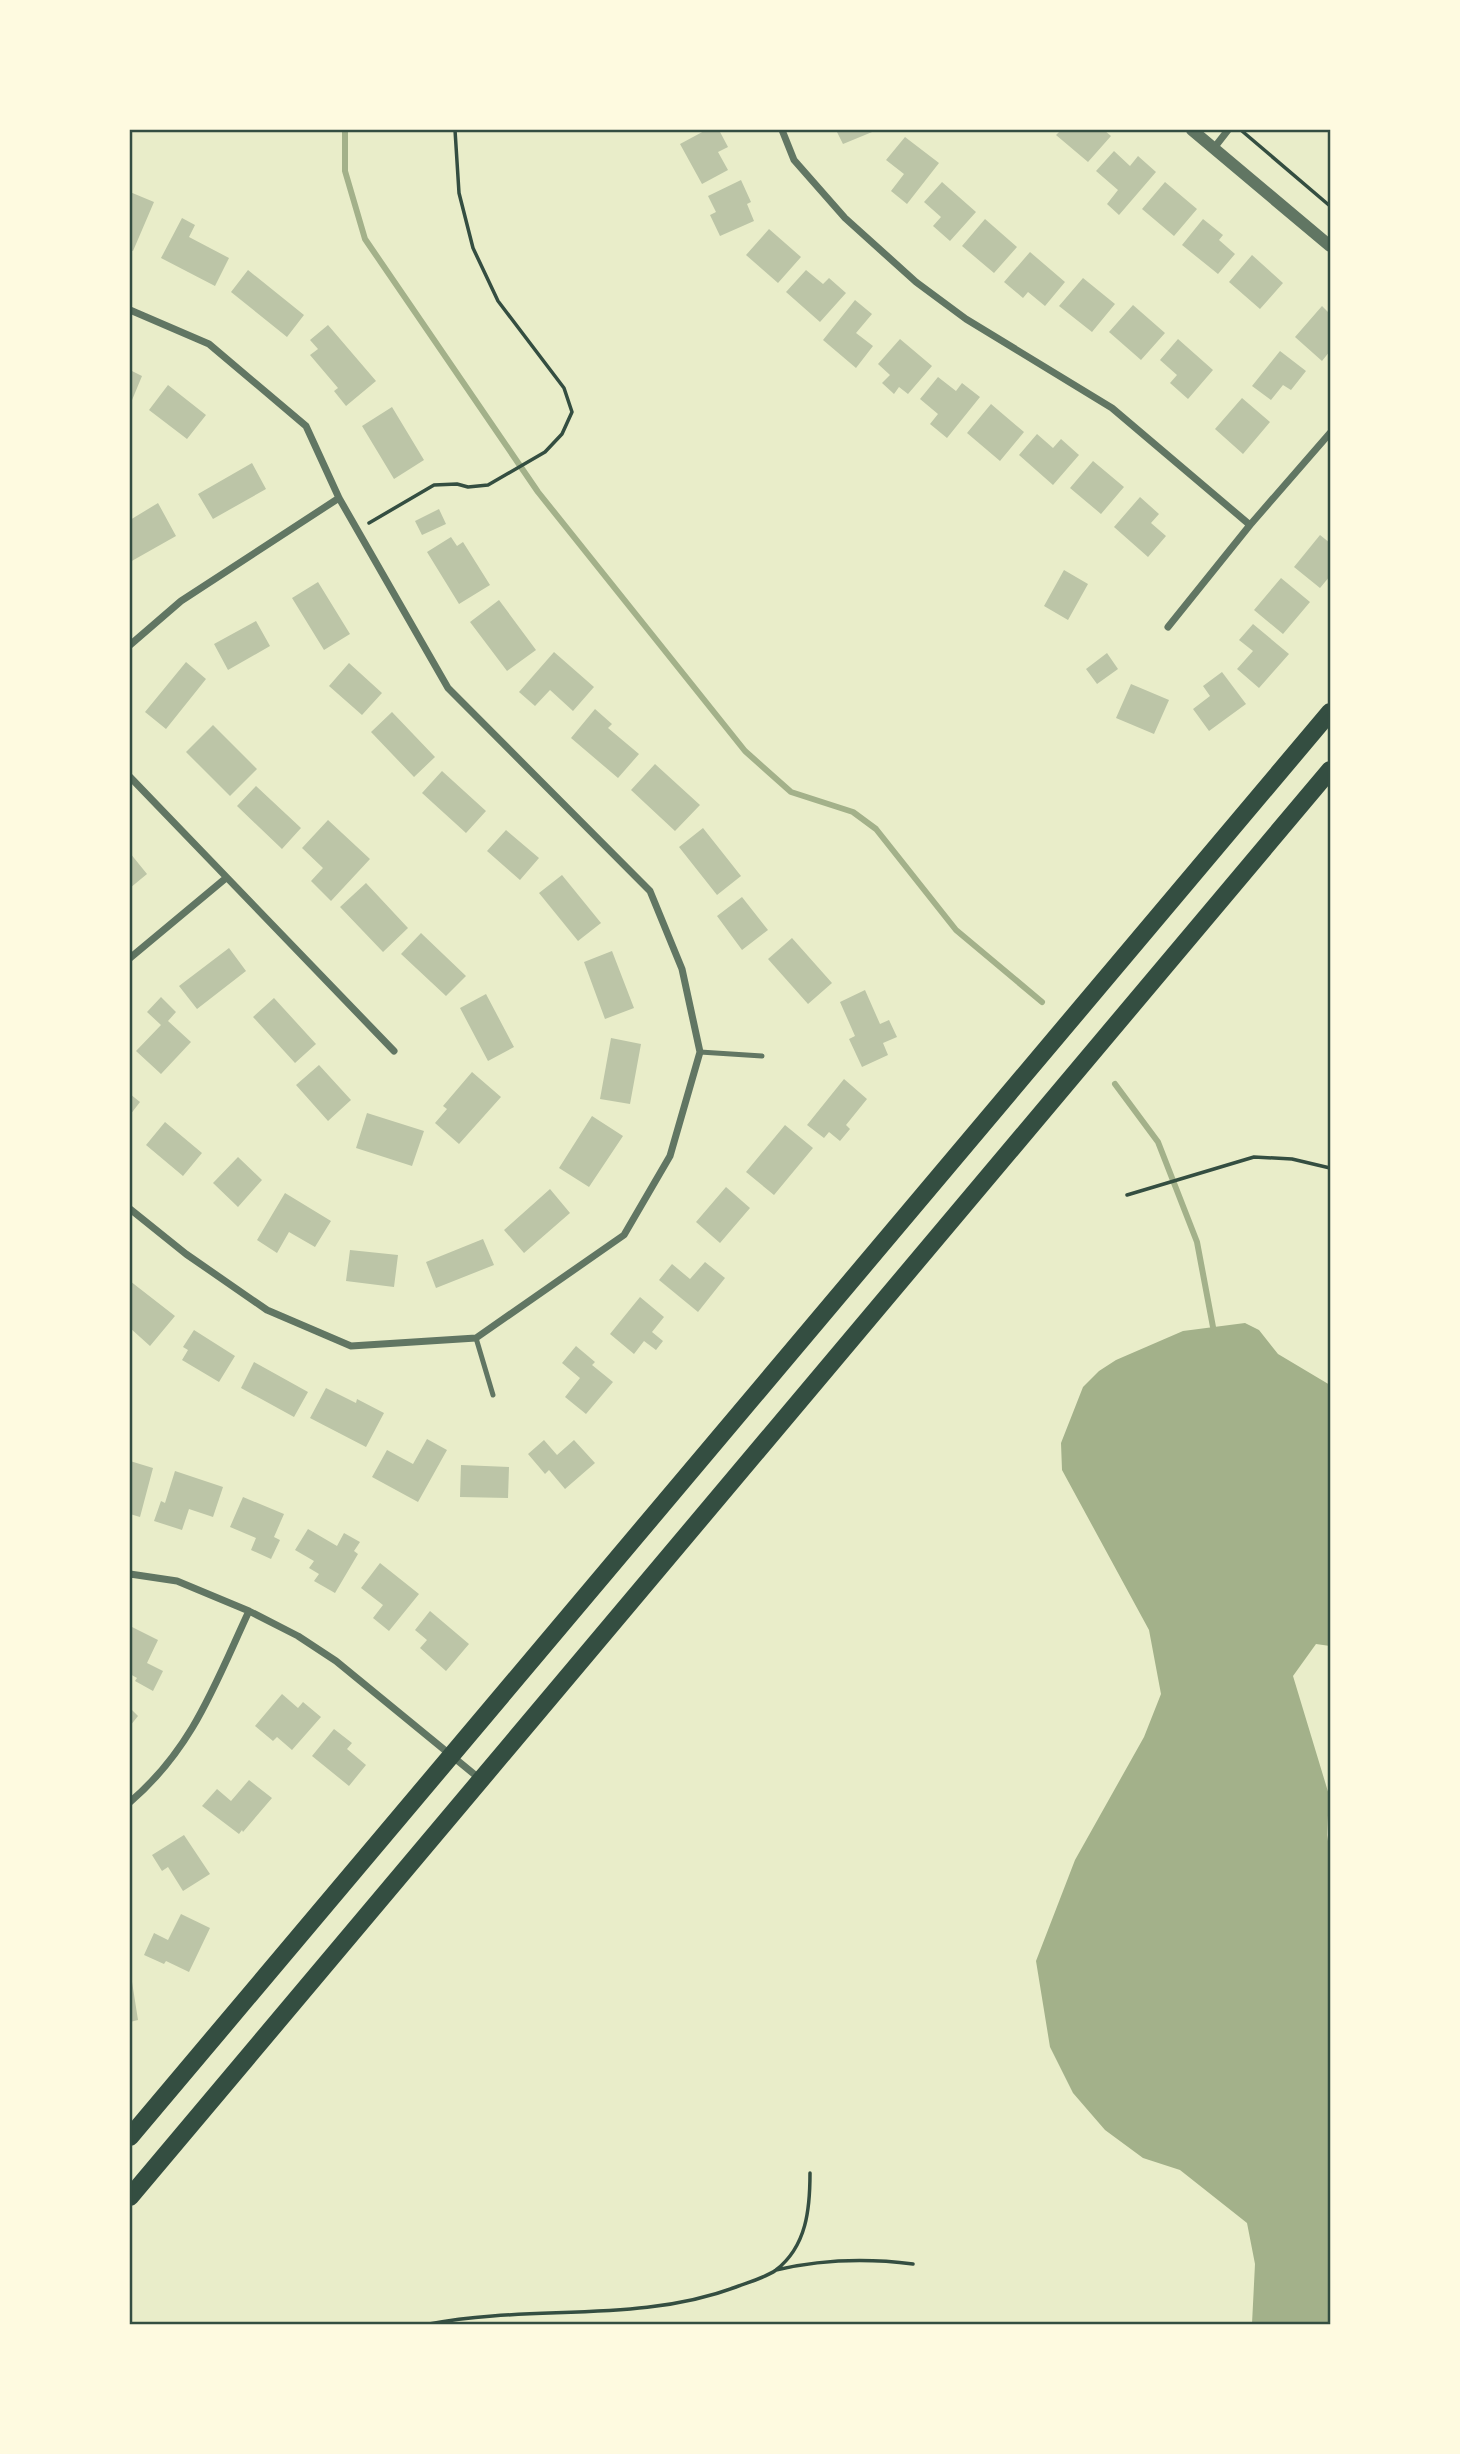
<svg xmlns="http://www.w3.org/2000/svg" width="1460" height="2454" viewBox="0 0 1460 2454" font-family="'IBM Plex Sans',sans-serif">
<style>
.water{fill:#a3b18a}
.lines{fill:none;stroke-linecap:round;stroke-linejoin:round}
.stream{stroke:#a3b18a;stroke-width:6}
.building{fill:#bcc5a7}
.path{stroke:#344e41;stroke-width:3.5}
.service{stroke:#617663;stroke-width:5}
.minor{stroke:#617663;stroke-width:7}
.tertiary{stroke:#617663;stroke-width:12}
.primary{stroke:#344e41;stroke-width:18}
.neatline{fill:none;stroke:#344e41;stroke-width:2.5}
</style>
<rect width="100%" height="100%" fill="#e9edc9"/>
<!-- water -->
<path class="water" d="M1245 1323 1259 1330 1278 1354 1330 1385V1646L1316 1644 1293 1676 1329 1795 1327 1835 1330 1853V2324H1252L1255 2264 1247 2223 1180 2170 1143 2158 1105 2130 1073 2093 1050 2047 1036 1961 1075 1860 1144 1737 1161 1694 1149 1630 1062 1470 1061 1443 1083 1387 1099 1371 1116 1360 1183 1331Z"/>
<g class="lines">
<!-- stream -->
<path class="stream" d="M345 130V171L365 239 538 492 745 751 791 792 853 812 876 829 956 930 1042 1002
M1115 1084 1158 1142 1197 1242 1213 1327"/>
</g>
<!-- building -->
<path class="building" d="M706 130H719L728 147 718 152 728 170 702 184 680 144Z
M836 130H877L843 144Z
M1061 130H1104L1111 136 1088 162 1056 135Z
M905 137 939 163 907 204 891 191 904 174 886 160Z
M1114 151 1130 166 1138 156 1156 172 1119 215 1107 204 1118 190 1096 171Z
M741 180 751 202 747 204 754 221 720 236 710 215 716 212 708 196Z
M942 182 976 212 950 241 933 226 941 217 924 202Z
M1165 182 1197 209 1174 236 1142 209Z
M130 192 154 202 133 251 130 250Z
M182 218 195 225 189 237 229 258 215 286 161 258Z
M985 219 1017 247 994 273 962 246Z
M1203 219 1223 235 1219 240 1235 254 1218 274 1182 245Z
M769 229 801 257 778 283 746 255Z
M1030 252 1065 282 1045 306 1028 292 1023 298 1004 282Z
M1252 255 1283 283 1260 309 1229 282Z
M248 270 304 315 287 337 231 292Z
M806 270 823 284 829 278 846 293 820 322 786 292Z
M1083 278 1115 304 1092 332 1059 306Z
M855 300 872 314 856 333 873 346 856 368 823 340Z
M1133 305 1165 333 1141 360 1109 332Z
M1322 306 1330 314V351L1322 361 1295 337Z
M328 325 376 381 346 406 334 391 338 388 310 355 318 349 310 340Z
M900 339 932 366 908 394 899 387 894 394 882 383 890 375 878 364Z
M1178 339 1213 370 1188 399 1170 383 1177 375 1160 360Z
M1280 351 1306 371 1291 390 1283 385 1271 400 1252 386Z
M130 370 142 376 130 405Z
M938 377 956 391 962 383 980 397 947 438 930 424 938 414 920 399Z
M168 385 206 415 187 439 149 410Z
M1242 398 1270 422 1243 454 1215 429Z
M991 404 1024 432 1000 461 967 433Z
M392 407 424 460 394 479 362 426Z
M1037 434 1053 448 1061 439 1079 455 1053 485 1019 455Z
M1093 461 1124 487 1101 514 1070 488Z
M252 463 266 489 213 519 198 494Z
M1140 497 1159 514 1151 523 1166 536 1148 557 1114 527Z
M158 503 176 536 130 562V520Z
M439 509 446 524 422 535 415 521Z
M1320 535 1330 543V576L1320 588 1294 567Z
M451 537 457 546 463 542 490 585 459 604 427 552Z
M1064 570 1088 584 1068 620 1044 606Z
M1281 578 1310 602 1283 634 1254 610Z
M318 582 350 634 324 650 292 598Z
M499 600 536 650 507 671 470 622Z
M256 621 270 646 228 670 214 644Z
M1253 624 1289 654 1259 688 1237 669 1253 651 1239 640Z
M554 652 594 687 573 711 550 690 535 706 519 692Z
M1107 653 1118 669 1097 684 1086 669Z
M186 662 206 679 166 729 145 712Z
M349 663 382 693 362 715 329 686Z
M1222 672 1246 704 1209 731 1193 709 1210 696 1203 686Z
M1131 684 1169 700 1154 734 1116 718Z
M595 709 612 724 608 728 639 754 618 778 571 738Z
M392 712 435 757 414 777 371 732Z
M213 725 257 769 230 796 186 752Z
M655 764 700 805 675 831 631 790Z
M442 771 486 811 466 833 422 793Z
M256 786 301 828 282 849 237 806Z
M328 820 370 859 331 901 311 881 323 868 302 848Z
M703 828 741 876 717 895 679 847Z
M506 830 539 858 520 880 487 851Z
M130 853 147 874 130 888Z
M562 875 601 923 578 941 539 893Z
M366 883 408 928 383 952 340 907Z
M742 897 768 930 742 950 717 916Z
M421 933 466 976 446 996 401 954Z
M792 938 832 983 808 1004 768 959Z
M229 948 246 971 197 1009 179 986Z
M612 951 634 1008 605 1019 584 962Z
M865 990 880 1024 889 1020 897 1037 883 1043 888 1055 862 1067 849 1039 855 1036 840 1002Z
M486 994 514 1047 488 1061 460 1008Z
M161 997 176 1012 168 1021 191 1042 161 1074 136 1051 161 1025 147 1012Z
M274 998 316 1044 295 1063 253 1017Z
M611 1038 641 1044 630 1104 600 1099Z
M319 1065 351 1100 328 1121 296 1085Z
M472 1072 501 1097 459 1144 435 1123 447 1109 443 1106Z
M844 1079 867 1099 846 1125 850 1129 840 1141 829 1132 824 1138 807 1125Z
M130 1094 140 1102 130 1115Z
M367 1113 424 1131 412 1166 356 1148Z
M592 1116 623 1136 589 1187 559 1168Z
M165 1122 202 1153 183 1176 146 1145Z
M785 1125 813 1148 774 1195 746 1172Z
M238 1157 262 1180 238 1207 213 1183Z
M726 1187 750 1208 720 1243 696 1222Z
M550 1189 570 1213 524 1253 504 1230Z
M285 1193 331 1221 315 1247 289 1232 277 1253 257 1240Z
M483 1239 494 1265 436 1288 426 1262Z
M350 1250 398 1255 394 1287 346 1281Z
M705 1262 725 1278 698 1312 659 1280 672 1264 690 1279Z
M130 1281 175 1316 150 1346 130 1328Z
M640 1297 664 1317 652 1332 663 1341 656 1350 644 1341 634 1354 610 1334Z
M194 1330 235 1356 219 1382 182 1360 188 1350 183 1347Z
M576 1346 595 1362 592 1365 613 1382 586 1414 565 1397 580 1378 562 1363Z
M254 1362 308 1392 294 1417 241 1388Z
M326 1388 356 1403 357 1399 384 1413 366 1447 310 1418Z
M427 1439 447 1450 418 1502 372 1477 387 1450 413 1464Z
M544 1440 557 1455 574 1440 595 1463 565 1489 549 1470 545 1474 528 1454Z
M130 1461 153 1468 140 1517 130 1514Z
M461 1465 509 1467 508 1498 460 1497Z
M175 1471 223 1487 213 1517 189 1509 182 1530 154 1521 161 1501 165 1503Z
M243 1497 284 1514 274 1537 280 1540 271 1559 251 1550 256 1538 230 1527Z
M308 1529 337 1546 344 1533 360 1542 354 1551 358 1554 335 1593 314 1581 319 1574 309 1568 314 1561 295 1550Z
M380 1563 419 1594 389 1631 373 1618 383 1605 361 1588Z
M430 1611 469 1644 446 1671 420 1648 427 1640 415 1630Z
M130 1626 158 1640 147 1663 163 1671 153 1691 135 1681 137 1678 130 1674Z
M282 1694 298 1708 303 1702 321 1717 292 1750 277 1737 273 1741 255 1726Z
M130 1708 138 1716 130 1726Z
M334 1729 352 1743 347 1749 366 1765 349 1786 312 1756Z
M249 1780 272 1798 243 1832 242 1830 239 1834 202 1806 217 1789 231 1801Z
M184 1835 210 1874 183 1891 168 1867 162 1871 152 1855Z
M181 1914 210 1928 189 1972 166 1961 164 1964 144 1955 154 1933 168 1940Z
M130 1969 138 2020 130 2022Z"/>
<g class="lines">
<!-- path -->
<path class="path" d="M1242 131 1330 206
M369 523 434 485 457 484 468 487 488 485 545 452 562 434 572 412 564 388 498 301 473 248 459 193 455 130
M1127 1195 1254 1157 1292 1159 1330 1168
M776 2270C823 2259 866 2258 913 2264
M429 2324C531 2304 637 2324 736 2287 749 2282 765 2278 776 2270 807 2246 810 2208 810 2173"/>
<!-- service -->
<path class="service" d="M700 1052 762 1056
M476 1338 493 1395"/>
<!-- minor -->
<path class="minor" d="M782 130 794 160 845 218 916 282 966 319 1112 408 1250 525
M1214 148 1228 130
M130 310 209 344 306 426 339 498 448 688 650 891 682 969 700 1052 670 1156 624 1235 476 1338 351 1346 267 1310 186 1254 130 1209
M1168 627 1250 525 1330 433
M130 645 181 601 339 498
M130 777 394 1051
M130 958 226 878
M130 1574 177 1581 249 1611 298 1636 336 1661 480 1779
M130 1802C193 1748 215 1684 249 1611"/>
<!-- tertiary -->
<path class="tertiary" d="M1192 130 1330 246"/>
<!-- primary -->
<path class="primary" d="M130 2137 1330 712
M130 2197 1330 770"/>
</g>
<!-- border -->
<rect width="1460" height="2454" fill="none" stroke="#fefae0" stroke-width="262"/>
<rect x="131" y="131" width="1198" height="2192" class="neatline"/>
</svg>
